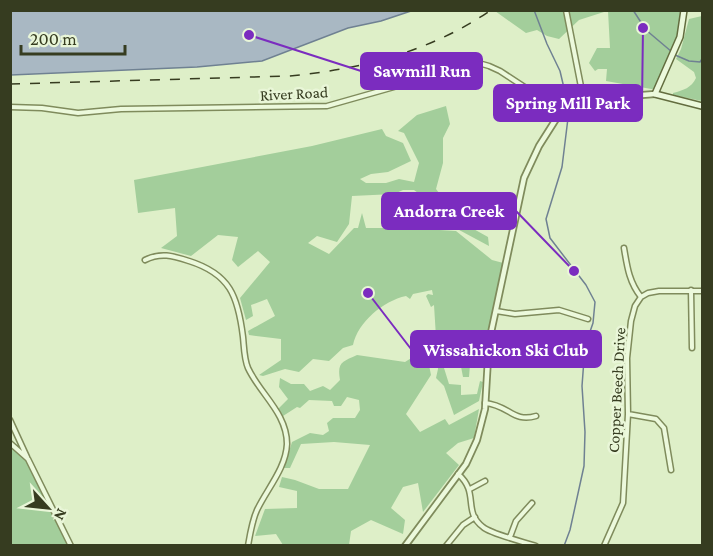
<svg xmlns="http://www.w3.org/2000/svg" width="713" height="556" viewBox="0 0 713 556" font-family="'Crimson Pro',serif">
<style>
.green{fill:#a3ce9b}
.water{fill:#a9b8c3;stroke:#6f8192;stroke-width:1.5}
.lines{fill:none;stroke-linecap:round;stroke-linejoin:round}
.stream{stroke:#6f8192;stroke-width:1.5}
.minor-casing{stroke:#7f8b5c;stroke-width:7}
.tertiary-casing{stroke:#7f8b5c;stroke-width:8}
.secondary-casing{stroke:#636d3f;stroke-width:8}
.minor{stroke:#ecf9dc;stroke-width:4}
.tertiary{stroke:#ecf9dc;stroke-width:4.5}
.secondary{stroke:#ecf9dc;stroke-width:5}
.rail{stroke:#363c20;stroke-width:1.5;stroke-dasharray:10 10;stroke-linecap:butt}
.labels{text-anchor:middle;stroke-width:5;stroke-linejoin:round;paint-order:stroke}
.street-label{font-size:16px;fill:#363c20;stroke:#e9f6d8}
.leader{fill:none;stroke:#7b2cbf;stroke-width:2}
.callout-dot{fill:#7b2cbf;stroke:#e9f6d8;stroke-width:2}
.callout{fill:#7b2cbf;stroke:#7b2cbf;stroke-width:2}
.callout-label{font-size:18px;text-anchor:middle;font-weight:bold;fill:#fff}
</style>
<rect width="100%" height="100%" fill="#deefc8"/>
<!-- green -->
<path class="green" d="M495 11H607L579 20 559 39 547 36 537 30 526 33Z
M608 11H684L682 29 657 90 606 81 607 69H598L595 71 589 63 597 48H610Z
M702 16V101L673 95V93C684 90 691 88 696 78L694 72 676 59 681 49 689 19Z
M446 106 450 124 443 138V163L436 189 452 210 462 214 470 227 488 237 489 246 433 216 429 201 414 190H403L394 194 352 196 349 224 337 242 317 236 308 243 329 254 354 228H358L362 213 366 228H393V225L402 226 416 220 440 230 456 231 492 260 507 264 486 342H484L470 365 469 377H463L458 351 449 355 444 368 449 384 461 385V395L477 394 480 381 483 382 479 401 454 415 444 386 436 378 438 369 434 305 431 307 426 296 428 294 433 295 432 290 413 294 410 299 406 296C383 301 358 322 353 345L343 348 329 361 313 359 299 372 285 369 263 376 259 375 281 360V339L249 335 248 331 275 316 267 299 251 305 253 316 246 320 240 298 270 262 258 251 238 267 232 260 238 237 218 235 191 256 161 248 177 236 175 208 138 213 134 180 312 146 382 129 386 136 403 143 411 161 388 172 371 174 360 179 366 183H386L399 179 414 182 419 163 404 133 398 131 417 115Z
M357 355 405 362 416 355 429 365 431 375 406 414 420 432 445 419 449 425 479 409 474 438 458 443 446 453 459 465 423 512 418 483 403 487 391 508 405 520 403 534 371 520 351 531 349 545H283L276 534 255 536 265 509 297 508V491L279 487 282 477 295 480 319 489H348L370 445 334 442 301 444 290 468H284L292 442 310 433 323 435 329 431 327 423 333 418H355L360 410 359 400 347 397 341 406H334L332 401 309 400 300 408 297 407 283 416 278 409 288 399 279 387 280 378 291 384H304L310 391 323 386 330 390 340 380C337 362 342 362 357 355Z
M11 447 26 461 68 545H11Z"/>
<!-- water -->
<path class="water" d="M10 11 11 10 411 11 381 21 348 28 262 61 197 67 11 75Z"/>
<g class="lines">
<!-- stream -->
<path class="stream" d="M534 10 547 44 560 71 568 105
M633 10 646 30 672 52
M675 55 689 61 700 62 702 59
M564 546 570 530 584 466 585 432 582 386 585 346 593 323 595 302 586 285 550 238 546 219 562 167 569 110"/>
<!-- minor casing -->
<g class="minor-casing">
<path id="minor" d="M566 10 584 102
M10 107 42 108 78 113 121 109 327 106 461 68 482 64 489 66 500 71 561 111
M624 248C627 266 629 282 641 297
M145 260C161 252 173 256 189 261 230 274 238 296 243 337 244 346 244 359 248 368 260 394 287 413 287 444 286 468 267 489 257 510 252 521 250 534 248 546
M691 290 692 348
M496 311 515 314 559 310 588 319
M485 403C509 405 513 423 536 416
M628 414 656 419 664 428 671 470
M10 420 27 457
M10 443 28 459 71 546
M458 474C480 493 462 511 483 527 491 534 524 542 536 546
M470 489 485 481
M510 537 516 521 532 503
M446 546 463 525 475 517
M604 546 623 503 628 414 627 358 631 321 635 306 641 297 648 293 659 291H702"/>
</g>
<!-- tertiary casing -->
<g class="tertiary-casing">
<path id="tertiary" d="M405 546 466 464 477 440 485 409 489 342 524 178 539 146 558 116 566 107 603 98 655 94"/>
</g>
<!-- secondary casing -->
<g class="secondary-casing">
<path id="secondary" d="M684 10 680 37 655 94 702 106"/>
</g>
<!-- minor -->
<use href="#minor" class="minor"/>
<!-- tertiary -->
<use href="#tertiary" class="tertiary"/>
<!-- secondary -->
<use href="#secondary" class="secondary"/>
<!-- rail -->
<path class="rail" d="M10 84 289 76C359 70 432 51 491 10"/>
</g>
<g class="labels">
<!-- street labels -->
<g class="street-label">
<text transform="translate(294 93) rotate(-3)" y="6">River Road</text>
<text transform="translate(616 390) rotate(-87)" y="6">Copper Beech Drive</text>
</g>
</g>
<!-- callouts -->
<path class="leader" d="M249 35L361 71M643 28L642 103M574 271L516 211M368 293L411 349"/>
<g class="callout-dot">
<circle cx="249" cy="35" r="6"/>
<circle cx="643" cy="28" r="6"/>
<circle cx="574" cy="271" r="6"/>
<circle cx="368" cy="293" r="6"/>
</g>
<g class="callout">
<rect x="361" y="53" width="121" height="36" rx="6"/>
<rect x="494" y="85" width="148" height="36" rx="6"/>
<rect x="382" y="193" width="134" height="36" rx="6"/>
<rect x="411" y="331" width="190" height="36" rx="6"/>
</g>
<g class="callout-label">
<text x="422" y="77">Sawmill Run</text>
<text x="568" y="109">Spring Mill Park</text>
<text x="449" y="217">Andorra Creek</text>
<text x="506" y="356">Wissahickon Ski Club</text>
</g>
<!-- border -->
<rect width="713" height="556" fill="none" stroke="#363c20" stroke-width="24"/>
<!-- north arrow -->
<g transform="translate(48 508) rotate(117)" stroke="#e9f6d8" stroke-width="4.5" paint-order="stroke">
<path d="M0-4.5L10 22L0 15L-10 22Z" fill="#363c20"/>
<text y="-9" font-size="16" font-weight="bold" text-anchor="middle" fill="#363c20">N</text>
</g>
<!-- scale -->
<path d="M21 45v9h104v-9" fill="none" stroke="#363c20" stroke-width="3"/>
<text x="30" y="45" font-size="18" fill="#363c20" stroke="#e9f6d8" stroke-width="4.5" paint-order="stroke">200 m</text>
</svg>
